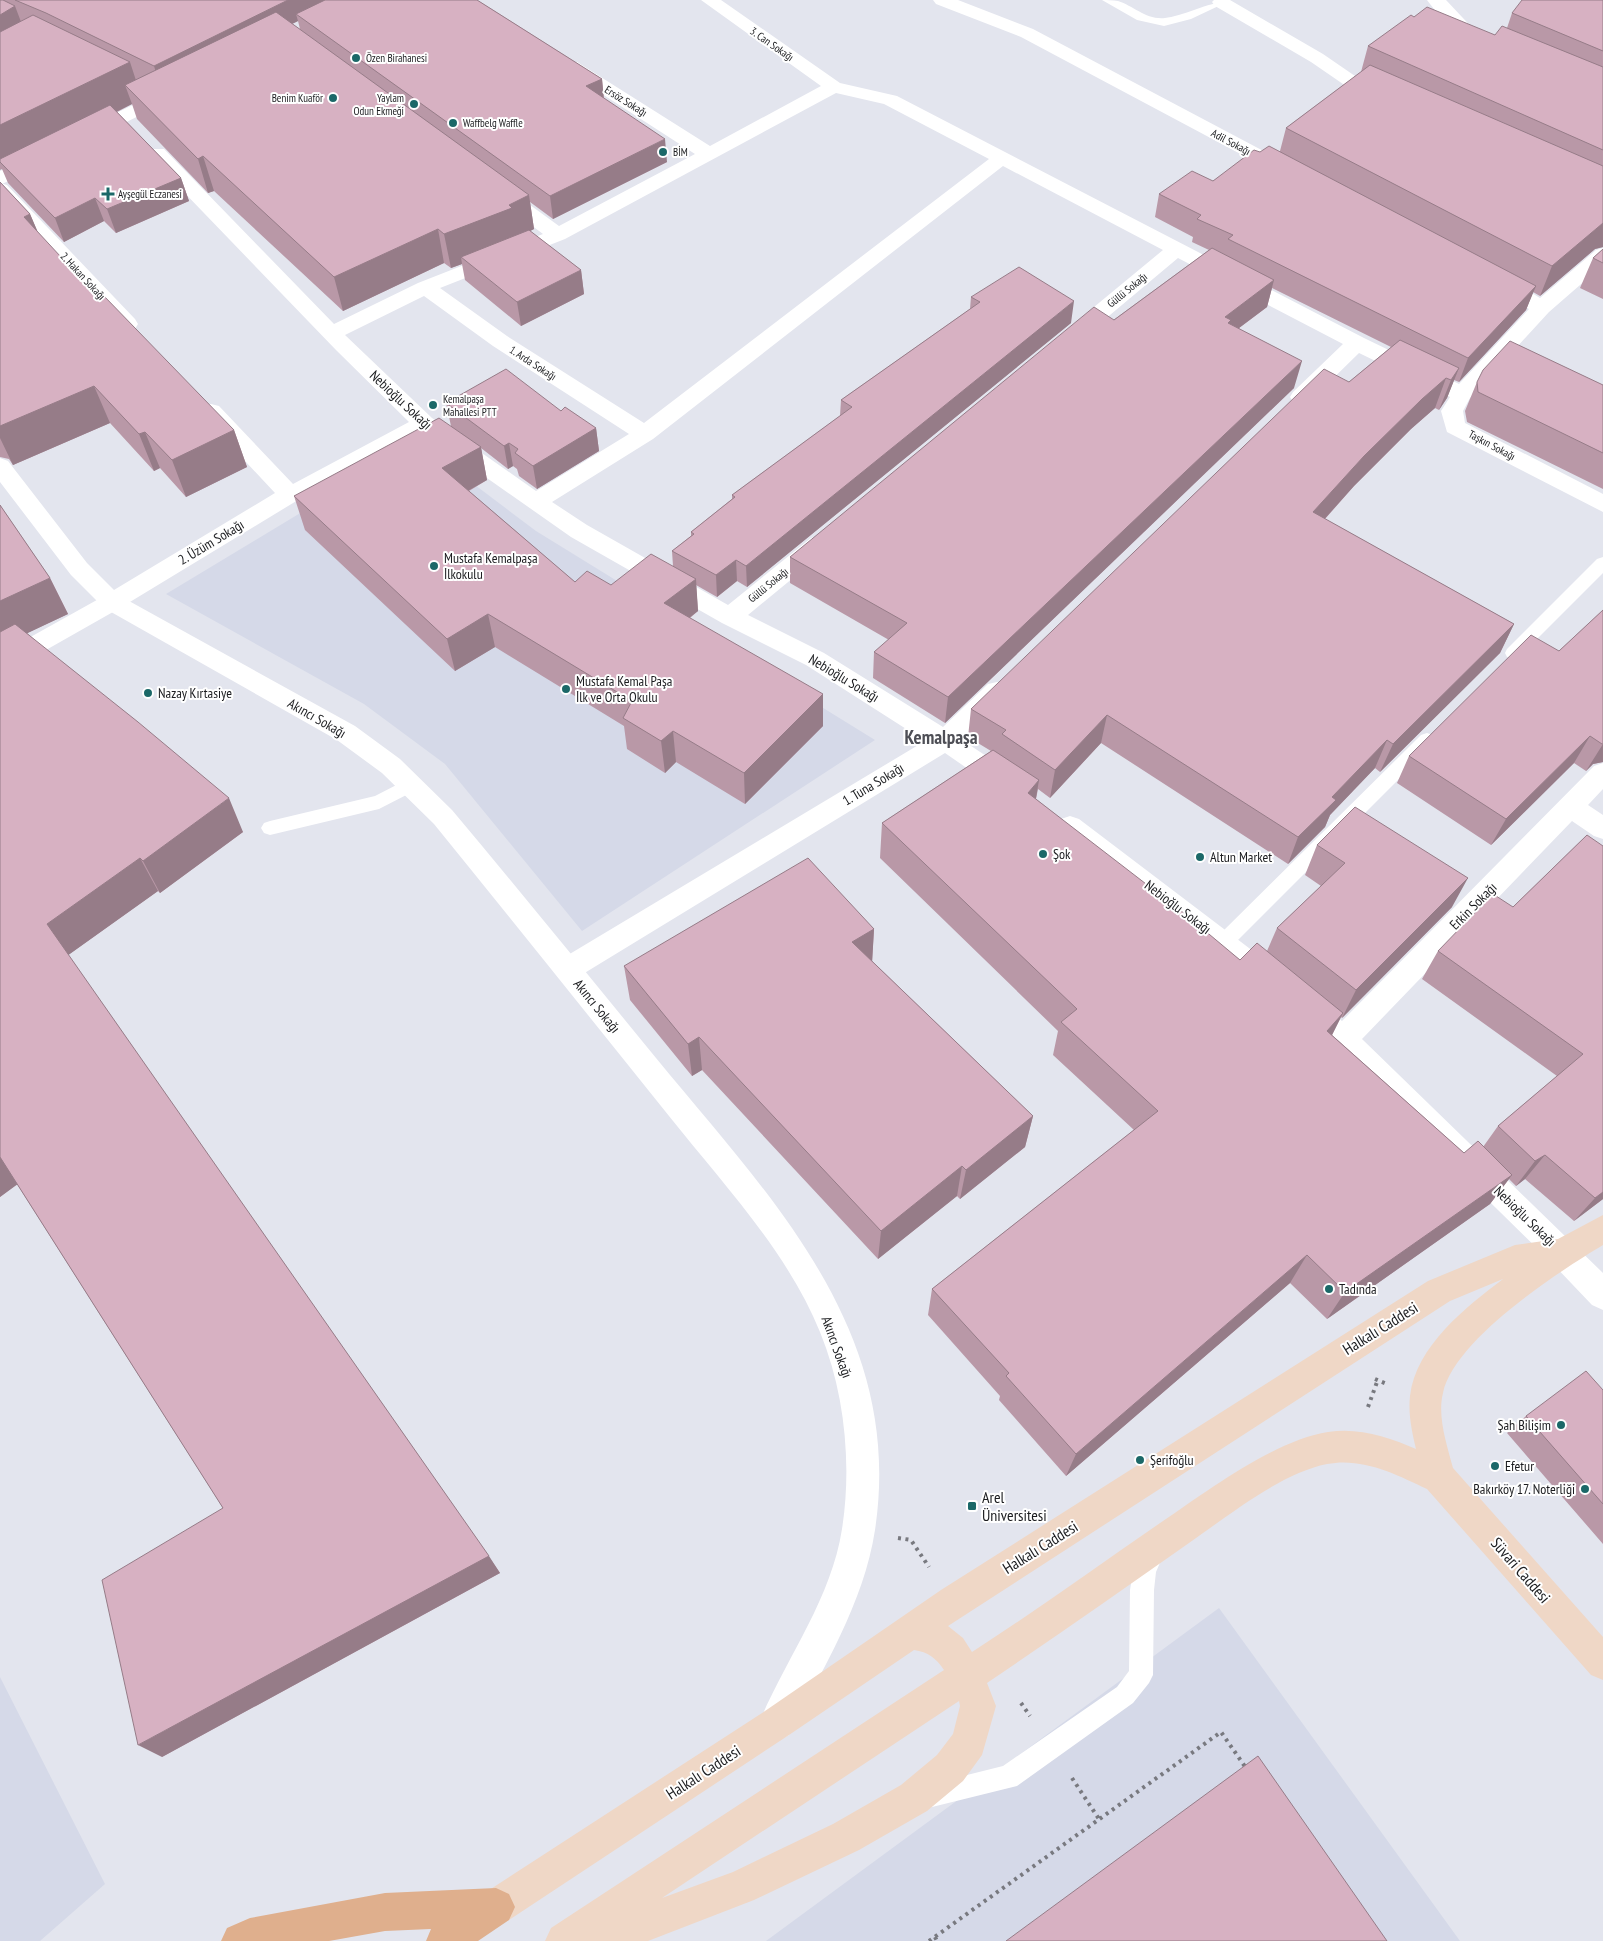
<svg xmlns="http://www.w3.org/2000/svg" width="1603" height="1941" viewBox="0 0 1603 1941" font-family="'PT Sans Narrow',sans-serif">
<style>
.built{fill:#d5d9e8}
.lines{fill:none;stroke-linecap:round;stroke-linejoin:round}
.path{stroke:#78797f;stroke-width:4;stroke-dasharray:3 4.5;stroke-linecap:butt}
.service{fill:#fff;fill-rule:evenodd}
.minor{fill:#fff;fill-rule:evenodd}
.tertiary{fill:#fff;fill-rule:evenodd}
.secondary{fill:#efd7c6;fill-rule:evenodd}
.primary{fill:#dfaf8d;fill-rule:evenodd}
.wall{fill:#b998a7;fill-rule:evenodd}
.shaded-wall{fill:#967c88}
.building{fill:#d7b1c2;stroke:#967c88}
.poi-dot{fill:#1b6868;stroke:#fff;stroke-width:2}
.labels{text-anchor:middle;stroke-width:4;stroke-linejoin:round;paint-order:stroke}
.far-street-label{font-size:11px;fill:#1b1c1f;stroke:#fff}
.far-poi-label{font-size:11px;fill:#1b1c1f;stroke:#fff;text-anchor:start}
.street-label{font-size:14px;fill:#1b1c1f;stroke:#fff}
.poi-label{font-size:14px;fill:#1b1c1f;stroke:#fff;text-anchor:start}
.near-street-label{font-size:16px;fill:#1b1c1f;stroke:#fff}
.near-poi-label{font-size:16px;fill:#1b1c1f;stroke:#fff;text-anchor:start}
.district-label{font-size:19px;font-weight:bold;fill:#4e4f56;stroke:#fff}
</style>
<rect width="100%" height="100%" fill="#e3e5ee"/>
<!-- built -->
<path class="built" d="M418 442 536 531 875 740 582 931 445 764 364 704 166 594Z
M1219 1608 1460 1941H766Z
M0 1677 105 1884 40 1941H0Z"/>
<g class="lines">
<!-- path -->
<path class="path" d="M1375 1379 1387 1384
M1368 1407 1377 1382
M898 1538 911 1540 929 1567
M1021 1703 1030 1716
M1072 1778 1099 1819
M935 1937 937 1941
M929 1941 1221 1732 1246 1768"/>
<!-- service -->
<path class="service" d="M1102 0C1107 0 1113 0 1118 1 1134 6 1146 20 1165 18 1181 17 1215 0 1227 2L1191 19 1164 26 1137 20Z
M1603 557V573L1519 657 1513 659 1507 657 1505 653 1507 649 1597 559Z
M1427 733 1433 735 1436 740 1433 745 1231 947 1224 950 1217 947 1215 942 1217 937 1421 735Z
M410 778 416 780 419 785 416 790 379 809 270 835 264 833 261 828 264 823 270 821 375 796Z
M1154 1540 1162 1543 1165 1551 1156 1572 1154 1590 1153 1675 1149 1683 1133 1703 1017 1786 928 1808 919 1805 916 1796 919 1787 1003 1766 1117 1687 1129 1671 1130 1590 1133 1571 1146 1543Z"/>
<!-- minor -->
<path class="minor" d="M701 0H721L840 83 897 96 1364 338 1459 384 1529 309 1490 287 1487 283 1490 279C1507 274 1526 290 1540 298L1596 250 1603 248V265L1549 312 1470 398 1463 411 1465 423 1603 494V512L1447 432 1441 411 1450 397 1359 353 1309 402 1301 404 1293 402 1290 397 1293 392 1343 344 1178 258 1079 341 1072 343 1065 341 1062 336 1065 331 1163 250 1003 166 653 439 552 502 587 525 728 605 811 538 819 536 827 538 831 544 827 550 748 615 824 653 943 727 988 684 997 682 1006 684 1009 691 1006 698 962 740 1015 775 1019 782 1015 789 1006 792 997 789 945 753 578 977 568 981 558 977 554 969 558 961 925 741 806 665 722 623 571 537 423 433 298 500 120 608 9 671 0 674V654L104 596 275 493 203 416 200 411 203 406 211 404 219 406 293 484 409 422 336 350 150 157 148 153 150 149H164L334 324 418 283 543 234 494 197 491 193 494 189H508L559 226 695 154 565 70 562 66 565 62H577L710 146 821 86ZM836 93 884 104 989 159 644 423 507 336 440 288 565 239ZM424 296 493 346 629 434 536 491 432 418 345 335Z
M933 0H958L1033 29 1292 166 1295 170 1292 174H1278L1021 37 936 4Z
M1214 0H1230L1323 54 1355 76 1390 92 1393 96 1390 100 1384 102 1343 84 1311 62 1215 6 1212 2Z
M1427 0H1446L1478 34 1488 38 1491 42 1488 46C1467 51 1439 16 1427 0Z
M0 183 7 185 135 319 138 324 135 329 128 331 121 329 0 200Z
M1603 763V789L1588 805 1603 815V839L1594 836 1572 821 1362 1039 1603 1273V1310L1592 1305 1552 1263 1333 1048 1296 1016 1292 1008 1296 1000C1315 993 1328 1010 1342 1021L1594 766Z
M1070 816 1079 819 1282 973 1286 981 1282 989 1272 993 1262 989 1061 833 1057 826 1061 819Z"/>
<!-- tertiary -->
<path class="tertiary" d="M168 88 174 90 177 94 174 98 95 138H81L79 134 81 130Z
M39 153 46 155 49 159 46 163 0 185V171Z
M0 458 8 461 87 563 120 596 355 726 400 759 452 810C521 892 588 975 656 1058 771 1198 905 1331 875 1530 864 1603 822 1670 789 1735L777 1741 765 1735 759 1723C786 1658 831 1600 842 1529 852 1465 845 1393 820 1332 787 1251 723 1184 669 1116 591 1019 513 921 434 824L382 773 337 740 104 608 71 575 0 482Z"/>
<!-- secondary -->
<path class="secondary" d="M1603 1215V1245C1558 1272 1454 1340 1443 1393 1437 1416 1447 1445 1453 1468L1603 1637V1680L1591 1675 1427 1489C1396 1474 1362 1457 1327 1464 1281 1473 1228 1516 1189 1543 1122 1590 1055 1637 987 1683L996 1706 982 1755 963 1781 927 1811 859 1850 754 1900 648 1941H545L551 1928 944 1670C936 1658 928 1652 914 1650L789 1735 509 1920 496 1926 483 1920 477 1907 483 1894 765 1711 941 1590 1428 1281 1515 1245 1558 1239ZM1503 1279C1466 1307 1416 1346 1410 1396 1408 1414 1412 1432 1416 1449 1389 1437 1358 1427 1328 1432 1275 1440 1207 1491 1163 1521 1099 1565 1037 1610 972 1652L963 1638 948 1626 1450 1301ZM959 1701 960 1706 953 1734 937 1755 901 1785 833 1824 733 1872 662 1898Z"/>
<!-- primary -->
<path class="primary" d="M496 1888 509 1894 515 1907 509 1920 478 1941H426L431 1929 385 1931 329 1941H221L227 1928 250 1918 385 1893Z"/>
</g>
<!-- wall -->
<path class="wall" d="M0 0H477L602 79 604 98 667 162 553 219 530 202 534 229 530 231 581 270 584 294 521 326 465 280 462 264 451 268 444 263 343 311 214 191 208 193 137 119 132 104 117 112 181 178 189 201 116 233 104 221 64 242 8 183 2 169 0 170ZM298 21 300 29 292 24Z
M1603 0V247L1595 249 1540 296 1533 292 1526 310 1459 382 1454 380 1447 398 1439 410 1435 408 1411 429 1354 486 1325 519 1514 624 1500 653 1380 772 1375 768 1330 815 1325 827 1288 864 1101 743 1050 798 1038 789 1036 799 1240 960 1267 951 1277 928 1321 886 1305 875 1317 845 1452 907 1342 1018 1341 1017 1332 1035 1464 1153 1483 1147 1498 1126 1557 1076 1422 979 1438 951 1513 907 1587 835 1603 1199 1574 1221 1525 1179 1516 1186 1509 1179 1490 1204 1327 1319 1290 1283 1066 1476 999 1400 1000 1396 928 1315 932 1289 1134 1130 1053 1055 1058 1031 880 858 882 823 991 751 968 737 971 709 1349 382 1391 347 1272 288 1267 307 1239 328 1294 388 945 723 873 678 874 652 889 640 790 583V557L1209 250 1192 242 1193 237 1155 217 1159 194 1213 181 1260 152 1280 151 1286 128 1361 72 1368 46 1414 17 1495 35 1507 28 1512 13Z
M0 182 30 214 38 233 98 297 234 430 247 467 186 497 160 468 154 471 110 423 13 465 9 459 0 457Z
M1603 249V299L1580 288 1593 258Z
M971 297 1071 323 747 587 737 581 717 597 696 585 698 611 690 618 823 726 745 804 676 762 665 773 627 749 624 726 495 647 455 671 305 530 294 496 451 426 446 403 561 411 596 428 599 451 537 489 519 476 517 469 513 466 508 469 481 448 487 480 469 491 575 582 611 585 673 566 672 551 691 536V532L732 499V495L840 416 841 400 970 309Z
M1477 382 1603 385V489L1467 422 1465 411Z
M0 505 50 578 68 614 27 633 243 832 160 893 158 891 68 955 500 1573 162 1757 223 1508 17 1184 0 1197Z
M1603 610V762L1593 764 1586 771 1574 763 1491 845 1397 783 1409 756 1559 651Z
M874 929 872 961 1033 1116 1025 1147 960 1199 957 1196 878 1259 702 1070 692 1076 630 1000 624 966Z
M1603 1390V1544L1507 1433 1526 1416Z"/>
<!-- shaded-wall -->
<path class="shaded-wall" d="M288 0H340L296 14 298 21 161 89 154 66Z
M15 6 29 43 0 60V15Z
M130 62 142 99 125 85 132 104 5 167 0 162V125Z
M602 79 604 102 586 86Z
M665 139 667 162 553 219 550 196Z
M203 156 214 191 208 193 198 159Z
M181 178 189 201 116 233 107 209Z
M529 195 534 229 517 238 461 257 462 264 451 268 444 234 509 205Z
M95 198 104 221 64 242 55 218Z
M30 214 46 251 24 217Z
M1603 223V247L1595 249 1540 296 1552 266Z
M438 229 444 263 343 311 334 277Z
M581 270 584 294 521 326 517 302Z
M1274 280 1267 307 1227 337 1225 317Z
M1536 286 1526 310 1459 382 1468 358Z
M1074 301 1071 323 747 587 746 566Z
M1302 361 1294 388 945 723 948 697Z
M1459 368 1447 398 1439 410 1451 380Z
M1446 378 1435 408 1411 429 1354 486 1304 542 1313 512 1364 456 1422 399Z
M94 386 110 423 13 465 0 438V426Z
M596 428 599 451 537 489 533 466Z
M234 430 247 467 186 497 172 460Z
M145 432 160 468 154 471 139 434Z
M509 443 513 466 508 469 504 446Z
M481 447 487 480 450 501 442 468Z
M736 560 737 581 717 597 716 575Z
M50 578 68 614 13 640 0 653V601Z
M696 579 698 611 667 635 664 603Z
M488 614 495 647 455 671 447 639Z
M1514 624 1500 653 1380 772 1393 744Z
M823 694V726L745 804 744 773Z
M1107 715 1101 743 1050 798 1055 770Z
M673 731 676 762 665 773 661 741Z
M1590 736 1574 763 1491 845 1506 819Z
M1387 740 1375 768 1330 815 1325 827 1288 864 1298 837 1332 797Z
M1603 744V762L1593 764 1586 771Z
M1039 780 1033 816 1028 793Z
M229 798 243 832 160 893 143 861Z
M140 858 158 891 67 956 47 924Z
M1468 878 1452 907 1342 1018 1356 990Z
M874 929 872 964 852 942Z
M1343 1013 1327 1045V1031Z
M699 1037 702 1070 692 1076 688 1044Z
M1033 1116 1025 1147 960 1199 966 1170Z
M1545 1155 1525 1179 1516 1186 1535 1161Z
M0 1156 22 1181 0 1197Z
M962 1166 957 1196 878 1259 881 1231Z
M1512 1175 1490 1204 1327 1319 1345 1292Z
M1603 1192V1199L1574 1221 1595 1198Z
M1307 1255 1290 1283 1066 1476 1076 1454Z
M489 1556 500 1573 162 1757 138 1745Z"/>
<!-- building -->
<path class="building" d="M0 0H3L15 6 0 15Z
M15 0H288L154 66 46 13Z
M325 0H477L602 79 586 86 665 139 550 196 296 14Z
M1522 0H1603V51L1512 13Z
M1427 7 1495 35 1502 26 1603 67V150L1368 46 1411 15 1414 17Z
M276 12 529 195 509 205 512 208 444 234 438 229 334 277 203 156 198 159 125 85Z
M33 15 130 62 0 125V32Z
M1370 65 1603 166V223L1552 266 1286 128Z
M110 105 181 178 107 209 95 198 55 218 0 162V159Z
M1269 146 1536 286 1468 358 1228 239 1233 235 1197 219 1201 215 1159 194 1192 171 1213 181 1254 150 1260 152Z
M0 182 30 214 24 217 98 297 103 295 234 430 172 460 145 432 139 434 94 386 0 426Z
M529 230 581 270 517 302 461 257Z
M1212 248 1274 280 1225 317 1231 320 1228 323 1302 361 948 697 874 652 907 623 790 557 1094 307 1114 320Z
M1603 249V263L1593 258Z
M1019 267 1074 301 746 566 736 560 716 575 672 551 694 534 691 532 735 497 732 495 852 407 841 400 980 302 971 297Z
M1400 340 1459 368 1451 380 1446 378 1422 399 1364 456 1313 512 1514 624 1393 744 1387 740 1332 797 1336 800 1298 837 1107 715 1055 770 1002 734 1006 730 971 709 1324 369 1349 382Z
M1510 341 1603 385V453L1478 392 1477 382 1483 370Z
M506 369 561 411 565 407 596 428 533 466 515 453 518 449 509 443 504 446 446 403Z
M439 418 481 447 442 468 575 582 587 571 611 585 651 554 696 579 664 603 823 694 744 773 673 731 661 741 623 718 632 701 488 614 447 639 294 496Z
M0 505 50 578 0 601Z
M1603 610V744H1602L1590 736 1506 819 1409 756 1531 635 1559 651Z
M15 624 138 722 229 798 143 861 140 858 47 924 489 1556 138 1745 102 1580 223 1508 0 1157V632Z
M993 750 1039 780 1028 793 1185 914 1240 960 1257 943 1343 1013 1327 1031 1464 1153 1478 1141 1512 1175 1345 1292 1307 1255 1076 1454 1006 1376 1009 1373 932 1289 1158 1111 1061 1022 1077 1009 882 823Z
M1355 807 1468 878 1356 990 1277 928 1345 863 1317 845Z
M1587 835 1603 846V1192L1595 1198 1545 1155 1535 1161 1498 1126 1583 1054 1438 951 1493 894 1513 907Z
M808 858 874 929 852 942 1033 1116 966 1170 962 1166 881 1231 699 1037 688 1044 624 966Z
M1586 1371 1603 1390V1504L1526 1416Z
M1258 1756 1387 1941H1006Z"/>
<!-- markers -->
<g class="poi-dot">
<circle cx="356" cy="58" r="5"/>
<circle cx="333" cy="98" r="5"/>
<circle cx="414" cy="104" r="5"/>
<circle cx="453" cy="123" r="5"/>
<circle cx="663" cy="152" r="5"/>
<path d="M105.5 186.5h5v5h5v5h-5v5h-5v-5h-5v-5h5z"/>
<circle cx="433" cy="405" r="5"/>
<circle cx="434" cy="566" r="5"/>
<circle cx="566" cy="689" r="5"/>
<circle cx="148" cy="693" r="5"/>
<circle cx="1043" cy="854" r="5"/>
<circle cx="1200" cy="857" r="5"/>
<circle cx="1329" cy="1289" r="5"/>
<circle cx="1561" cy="1425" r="5"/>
<circle cx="1140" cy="1460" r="5"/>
<circle cx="1495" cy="1466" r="5"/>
<circle cx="1585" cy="1489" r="5"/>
<rect x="967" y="1501" width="10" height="10" rx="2.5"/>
</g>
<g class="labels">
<!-- far-street labels -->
<g class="far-street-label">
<text transform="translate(772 44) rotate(35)" y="4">3. Can Sokağı</text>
<text transform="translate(626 101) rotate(32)" y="4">Ersöz Sokağı</text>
<text transform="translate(1231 142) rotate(28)" y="4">Adil Sokağı</text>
<text transform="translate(83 276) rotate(47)" y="4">2. Hakan Sokağı</text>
<text transform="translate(1127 290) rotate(-39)" y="4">Güllü Sokağı</text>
<text transform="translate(533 363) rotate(33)" y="4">1. Arda Sokağı</text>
<text transform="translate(1492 445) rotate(28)" y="4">Taşkın Sokağı</text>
<text transform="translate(768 585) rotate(-39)" y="4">Güllü Sokağı</text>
</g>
<!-- far-poi labels -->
<g class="far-poi-label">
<text x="366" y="62">Özen Birahanesi</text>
<text x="323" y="102" text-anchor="end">Benim Kuaför</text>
<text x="404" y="102" text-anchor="end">Yaylam<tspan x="404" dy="13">Odun Ekmeği</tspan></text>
<text x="463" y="127">Waffbelg Waffle</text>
<text x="673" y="156">BİM</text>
<text x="118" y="198">Ayşegül Eczanesi</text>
<text x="443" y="403">Kemalpaşa<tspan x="443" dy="13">Mahallesi PTT</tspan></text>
</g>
<!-- street labels -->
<g class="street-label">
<text transform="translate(401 400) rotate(43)" y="5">Nebioğlu Sokağı</text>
<text transform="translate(211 542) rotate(-31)" y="5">2. Üzüm Sokağı</text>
<text transform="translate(844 678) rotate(31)" y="5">Nebioğlu Sokağı</text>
<text transform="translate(317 718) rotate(30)" y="5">Akıncı Sokağı</text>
<text transform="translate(873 784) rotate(-31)" y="5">1. Tuna Sokağı</text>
<text transform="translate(1473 906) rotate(-45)" y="5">Erkin Sokağı</text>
<text transform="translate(1178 907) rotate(37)" y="5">Nebioğlu Sokağı</text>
<text transform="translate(597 1006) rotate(51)" y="5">Akıncı Sokağı</text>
<text transform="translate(1525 1216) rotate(44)" y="5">Nebioğlu Sokağı</text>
<text transform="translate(837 1347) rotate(70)" y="5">Akıncı Sokağı</text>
</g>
<!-- poi labels -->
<g class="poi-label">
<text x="444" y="563">Mustafa Kemalpaşa<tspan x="444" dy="16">İlkokulu</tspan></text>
<text x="576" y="686">Mustafa Kemal Paşa<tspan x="576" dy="16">İlk ve Orta Okulu</tspan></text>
<text x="158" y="698">Nazay Kırtasiye</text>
<text x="1053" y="859">Şok</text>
<text x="1210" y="862">Altun Market</text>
<text x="1339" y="1294">Tadında</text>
<text x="1551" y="1430" text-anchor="end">Şah Bilişim</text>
<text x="1150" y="1465">Şerifoğlu</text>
<text x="1505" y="1471">Efetur</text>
<text x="1575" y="1494" text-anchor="end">Bakırköy 17. Noterliği</text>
</g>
<!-- near-street labels -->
<g class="near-street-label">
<text transform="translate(1380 1328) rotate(-32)" y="6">Halkalı Caddesi</text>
<text transform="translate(1040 1547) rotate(-32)" y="6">Halkalı Caddesi</text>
<text transform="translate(1521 1570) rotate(49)" y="6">Süvari Caddesi</text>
<text transform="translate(703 1772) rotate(-33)" y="6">Halkalı Caddesi</text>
</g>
<!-- near-poi labels -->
<g class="near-poi-label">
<text x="982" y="1503">Arel<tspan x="982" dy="18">Üniversitesi</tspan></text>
</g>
<!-- district labels -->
<g class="district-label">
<text x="941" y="744">Kemalpaşa</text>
</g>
</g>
</svg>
